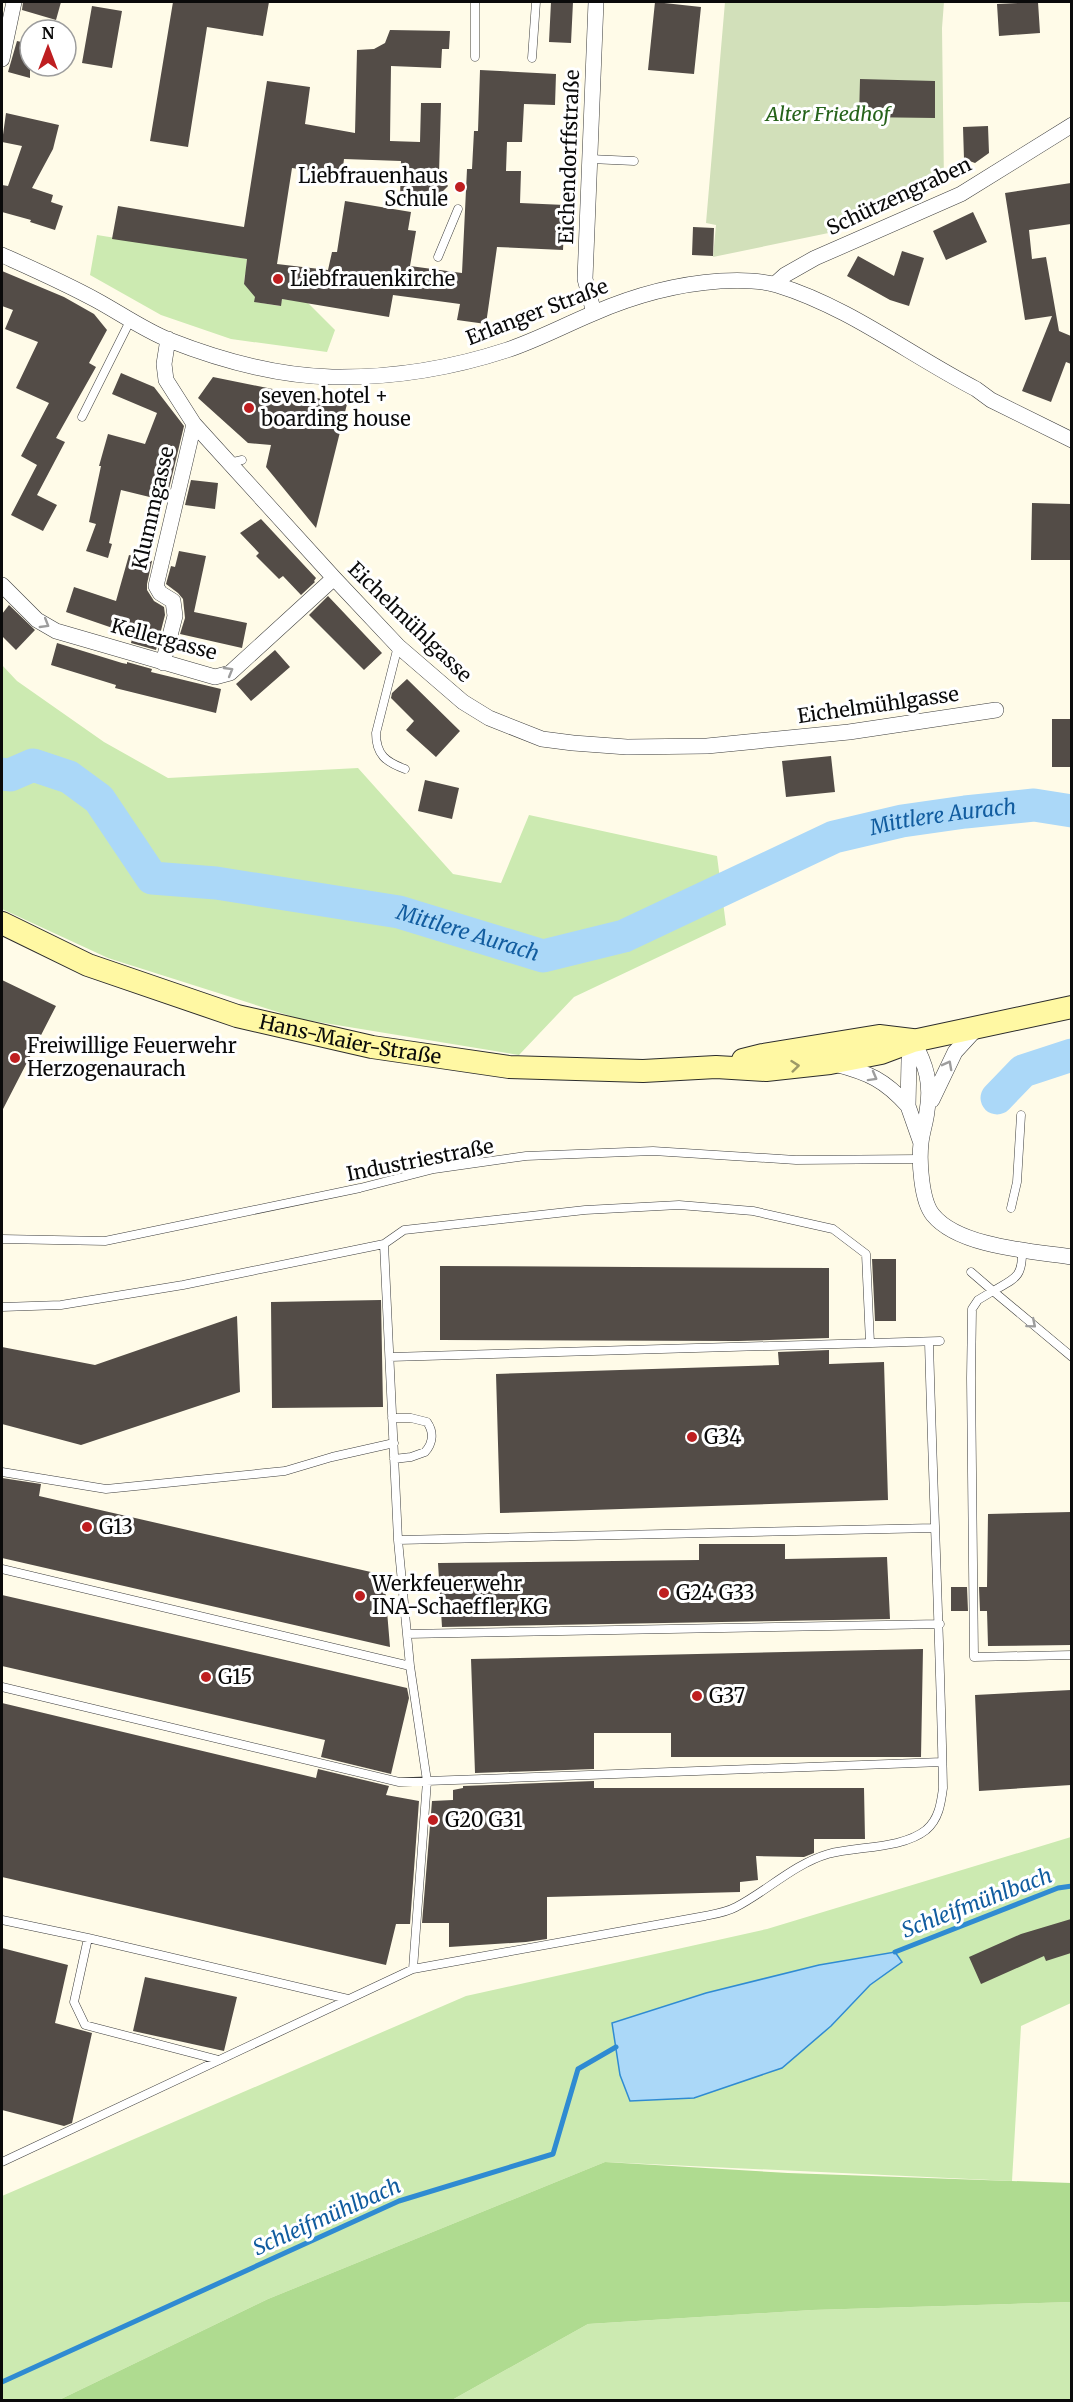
<svg xmlns="http://www.w3.org/2000/svg" width="1073" height="2402" viewBox="0 0 1073 2402" font-family="Merriweather,serif">
<style>
.green{fill:#cceab1;fill-rule:evenodd}
.forest{fill:#afdb90}
.cemetery{fill:#d2e0ba}
.water{fill:#abd8f8;stroke:#2f8bd2;stroke-width:1.5}
.lines{fill:none;stroke-linecap:round;stroke-linejoin:round}
.stream{stroke:#2f8bd2;stroke-width:5}
.river{stroke:#abd8f8;stroke-width:33}
.building{fill:#534c47}
.lane-casing{stroke:#3d3d3d;stroke-width:9}
.street-casing{stroke:#3d3d3d;stroke-width:16}
.secondary-casing{stroke:#2c2c2c;stroke-width:24}
.lane{stroke:#fff;stroke-width:8}
.street{stroke:#fff;stroke-width:15}
.secondary{stroke:#fff8a3;stroke-width:22}
.oneway{stroke:#9d9d9d}
.oneway2{stroke:#9d9966}
.poi-dot{fill:#be1e20;stroke:#fff;stroke-width:2}
.labels{text-anchor:middle;stroke-width:6;stroke-linejoin:round;paint-order:stroke}
.park-label{font-size:20px;font-style:italic;fill:#26631a;stroke:#fff}
.street-label{font-size:20px;fill:#0a0a0a;stroke:#fff}
.poi-label{font-size:20px;fill:#0a0a0a;stroke:#fff;text-anchor:start}
.water-label{font-size:21px;font-style:italic;fill:#115c9f;stroke:#fff}
</style>
<rect width="100%" height="100%" fill="#fffbe8"/>
<!-- green -->
<path class="green" d="M97 235 247 259 246 268 252 269 245 274 244 284 256 294 255 302 280 306 282 299 307 302 335 330 327 352 231 339 161 315 90 275Z
M2 665 17 681 104 742 168 778 358 768 453 874 501 883 529 815 717 856 726 925 574 997 519 1055 300 1019 108 958 2 909Z
M1071 1837V2003L1021 2026 1012 2181 605 2162 268 2299 59 2400H2V2196L466 1996 767 1929ZM902 1962 870 1985 831 2026 612 2023 706 1993 819 1965Z
M1071 2302V2400H452L588 2324 812 2310Z"/>
<!-- forest -->
<path class="forest" d="M605 2162 788 2173 1071 2183V2302L812 2310 588 2324 452 2400H59L268 2299Z"/>
<!-- cemetery -->
<path class="cemetery" d="M725 2H944L942 28 944 184 843 230 713 257 716 225 706 223Z"/>
<!-- water -->
<path class="water" d="M895 1952 902 1962 870 1985 831 2026 782 2068 694 2098 630 2101 620 2075 612 2023 706 1993 819 1965Z"/>
<g class="lines">
<!-- stream -->
<path class="stream" d="M895 1952 1058 1888 1072 1886
M2 2382 399 2201 553 2154 578 2069 616 2047"/>
<!-- river -->
<g class="river">
<path id="s1" d="M2 774 10 775 33 765 69 777 99 799 152 878 216 883 399 912 543 956 624 936 834 837 902 821 965 812 1034 805 1072 811"/>
<path d="M997 1098 1023 1071 1072 1055"/>
</g>
</g>
<!-- building -->
<path class="building" d="M23 2H61L56 20 22 10Z
M173 2H269L263 36 207 27 188 147 150 141Z
M551 2H573L571 43 549 42Z
M655 2 701 7 694 74 648 70Z
M1038 2 1040 33 999 36 997 4Z
M92 6 122 11 112 68 82 63Z
M390 30 450 31 449 49H442L441 68 391 66 390 141 420 142 421 103H441L439 174 448 186 435 199H400L401 161 344 159 342 175 292 168 277 264 328 270 332 252H337L345 201 411 212 408 230 416 231 410 266 462 273 467 169H472L474 131H478L480 70 556 74 555 105 524 104 522 142H507L506 171H521L520 203 565 205 563 250 497 247 486 324 457 320 460 304 393 295 389 317 282 299 281 306 254 302 255 297 244 284 247 259 112 239 118 206 244 227 267 81 310 87 305 124 355 133 357 50 374 49 385 43Z
M17 41 30 44V78L8 72Z
M860 79 935 81V118L859 117Z
M6 113 59 125 53 149 32 188 53 195 51 202 63 206 55 230 30 222 31 220 2 212V185L8 186 22 146 2 142Z
M988 126 989 153 975 163 964 159 963 127Z
M1071 183V224L1029 230 1032 259 1046 257 1059 331 1071 336V364L1066 362 1051 402 1022 391 1052 316 1025 320 1005 193Z
M973 212 987 242 946 260 933 231Z
M693 227 714 228 713 256 692 255Z
M902 251 924 258 909 306 890 300 847 276 858 256 894 276Z
M2 271 64 297 94 314 107 330 89 363 96 367 56 438 65 442 37 495 57 505 43 531 11 515 37 465 21 456 49 403 16 388 38 342 5 329 13 310 2 306Z
M121 373 154 387 184 426 166 501 121 490 109 543 112 544 108 558 86 551 96 524 89 522 101 466H99L108 434 145 444 157 413 112 394Z
M213 377 347 404 316 528 266 467 271 445 248 443 198 398Z
M191 480 218 483 215 509 185 505Z
M1032 503 1071 504V560H1031Z
M261 519 316 578 314 581 315 582 301 595 283 576 279 579 256 556 259 553 240 533Z
M179 551 206 556 194 612 247 623 242 648 180 634 185 618 183 599 178 593 166 584 171 566 175 567Z
M129 555 152 561 147 584V590L154 601 164 607 165 615 156 650 131 643 133 635 66 612 74 587 116 601Z
M328 596 382 653 364 670 309 615Z
M9 605 35 630 16 650 2 636V614Z
M57 643 122 663 127 664V662L152 669 151 672 221 689 216 713 115 688 116 685 51 665Z
M275 650 290 667 251 701 236 684Z
M407 679 460 731 436 757 406 730 414 721 391 698 392 693Z
M1052 719H1071V767H1052Z
M831 756 835 792 786 797 782 761Z
M425 780 459 788 452 819 418 811Z
M2 980 56 1006 2 1111Z
M872 1259H896V1321H875Z
M440 1266 829 1268V1338L738 1341 440 1340Z
M381 1300 383 1407 272 1408 271 1302Z
M237 1316 240 1392 81 1445 2 1424V1347L95 1365Z
M829 1350V1364L884 1362 888 1500 500 1513 496 1374 779 1365 778 1352Z
M2 1478 41 1484 39 1496 384 1575 390 1647 2 1558Z
M1071 1512V1645L988 1646 987 1611H980L979 1587H987L988 1514Z
M699 1544H785V1559L887 1557 890 1619 442 1627 438 1563 699 1560Z
M951 1587H967L968 1611H951Z
M2 1595 407 1688 409 1698 391 1774 321 1757 325 1740 2 1666Z
M923 1649 921 1757H671V1733H594V1769L475 1773 471 1659Z
M1071 1690V1785L979 1791 975 1695Z
M2 1703 316 1778 318 1769 389 1786 386 1795 419 1801 410 1924H396L386 1965 2 1877Z
M594 1781V1788H864L865 1839H814V1853L804 1857 756 1856 758 1880 740 1882V1892L547 1897V1939L526 1942 449 1947V1923H422L432 1801 453 1800V1790L463 1788V1786Z
M1071 1919V1953L1046 1961 1044 1956 981 1984 969 1957 1021 1934Z
M2 1948 68 1965 55 2023 92 2033 72 2123 64 2126 2 2110Z
M145 1977 237 1997 224 2051 133 2031Z"/>
<g class="lines">
<!-- lane casing -->
<g class="lane-casing">
<path id="lane" d="M475 2V57
M532 58 536 2
M590 159 634 161
M438 257 458 209
M82 417 131 319
M229 463 242 460
M398 646 376 733C376 755 386 762 405 769
M1011 1208 1017 1182 1021 1115
M2 1239 105 1241 360 1188 434 1169 526 1156 653 1151 796 1160 921 1159
M971 1272 993 1291C1016 1278 1023 1277 1022 1249
M2 1307 61 1305 183 1285 384 1244
M870 1343 866 1254 833 1229 753 1211 679 1205 585 1210 404 1230 384 1244 398 1540 934 1528
M390 1357 940 1341
M1072 1357 993 1291 978 1300 972 1309 971 1378 974 1657 1072 1655
M392 1418H411L427 1422C434 1432 433 1443 425 1452L411 1457 394 1459
M2 1472 106 1489 285 1471 332 1457 394 1443
M2 1569 410 1666 398 1540
M407 1634 940 1624
M410 1666 427 1781 413 1969 705 1916C715 1914 727 1912 736 1907 767 1891 794 1864 828 1854 858 1846 902 1849 926 1830 939 1819 941 1803 943 1788 940 1639 933 1490 929 1342
M2 1687 399 1782 942 1762
M2 1920 88 1938 348 1999
M88 1938 74 2002 85 2025 219 2060
M2 2162 413 1969"/>
</g>
<!-- street casing -->
<g class="street-casing">
<path id="street" d="M2 59 14 2
M2 255C33 269 65 283 96 300 120 313 144 330 169 340 220 360 277 376 332 377 390 378 452 368 507 350 537 340 565 325 594 313 633 296 677 284 720 281 738 280 760 280 777 285 849 307 910 355 976 389L991 400 1072 440
M775 284 785 275 815 258 961 194 1072 125
M594 313 585 279 596 2
M168 339 164 364 166 380 194 424 334 578 398 646 463 702 489 718 542 739 573 743 627 747 707 746 849 732 996 710
M2 585 37 620 56 631 215 677 230 673 334 578
M163 663 175 616 173 601 160 593 156 586 194 424
M913 1041C926 1064 932 1084 927 1111 926 1122 922 1132 921 1143 919 1160 921 1201 933 1215 959 1247 1032 1251 1072 1257
M913 1041 909 1060 908 1106 921 1143
M835 1064C869 1073 885 1080 908 1106
M932 1100 955 1052 978 1027"/>
</g>
<!-- secondary casing -->
<g class="secondary-casing">
<g id="secondary">
<path id="s2" d="M2 923 88 965 237 1016 372 1047 509 1067 643 1071 716 1067 766 1070 830 1063 881 1053 913 1041 1072 1007"/>
<path d="M743 1060 763 1055 879 1036 912 1040"/>
</g>
</g>
<!-- lane -->
<use href="#lane" class="lane"/>
<!-- street -->
<use href="#street" class="street"/>
<!-- secondary -->
<use href="#secondary" class="secondary"/>
</g>
<!-- one-way arrows -->
<defs><path id="oneway-chevron" d="M-2-3.5L2.5 0L-2 3.5" fill="none" stroke-width="1.6" stroke-linecap="round" stroke-linejoin="round" transform="scale(1.5)"/></defs>
<g class="oneway">
<use href="#oneway-chevron" transform="translate(45 624) rotate(31)"/>
<use href="#oneway-chevron" transform="translate(229 671) rotate(-30)"/>
<use href="#oneway-chevron" transform="translate(948 1065) rotate(-62)"/>
<use href="#oneway-chevron" transform="translate(873 1077) rotate(29)"/>
<use href="#oneway-chevron" transform="translate(1032 1324) rotate(40)"/>
</g>
<use class="oneway2" href="#oneway-chevron" transform="translate(795 1066) rotate(-6)"/>
<!-- markers -->
<g class="poi-dot">
<circle cx="460" cy="187" r="6"/>
<circle cx="278" cy="279" r="6"/>
<circle cx="249" cy="408" r="6"/>
<circle cx="15" cy="1058" r="6"/>
<circle cx="692" cy="1437" r="6"/>
<circle cx="87" cy="1527" r="6"/>
<circle cx="664" cy="1593" r="6"/>
<circle cx="360" cy="1596" r="6"/>
<circle cx="206" cy="1677" r="6"/>
<circle cx="697" cy="1696" r="6"/>
<circle cx="433" cy="1820" r="6"/>
</g>
<g class="labels">
<!-- park labels -->
<g class="park-label">
<text x="828" y="121">Alter Friedhof</text>
</g>
<!-- street labels -->
<g class="street-label">
<text transform="translate(569 157) rotate(-88)" y="7">Eichendorffstraße</text>
<text transform="translate(899 196) rotate(-25)" y="7">Schützengraben</text>
<text transform="translate(537 312) rotate(-21)" y="7">Erlanger Straße</text>
<text transform="translate(153 508) rotate(-77)" y="7">Klummgasse</text>
<text transform="translate(410 622) rotate(44)" y="7">Eichelmühlgasse</text>
<text transform="translate(164 639) rotate(15)" y="7">Kellergasse</text>
<text transform="translate(878 705) rotate(-8)" y="7">Eichelmühlgasse</text>
<text dy="7" stroke="none"><textPath href="#s2" startOffset="369">Hans-Maier-Straße</textPath></text>
<text transform="translate(420 1160) rotate(-11)" y="7">Industriestraße</text>
</g>
<!-- poi labels -->
<g class="poi-label">
<text x="448" y="183" text-anchor="end">Liebfrauenhaus<tspan x="448" dy="23">Schule</tspan></text>
<text x="290" y="286">Liebfrauenkirche</text>
<text x="261" y="403">seven hotel +<tspan x="261" dy="23">boarding house</tspan></text>
<text x="27" y="1053">Freiwillige Feuerwehr<tspan x="27" dy="23">Herzogenaurach</tspan></text>
<text x="704" y="1444">G34</text>
<text x="99" y="1534">G13</text>
<text x="372" y="1591">Werkfeuerwehr<tspan x="372" dy="23">INA-Schaeffler KG</tspan></text>
<text x="676" y="1600">G24 G33</text>
<text x="218" y="1684">G15</text>
<text x="709" y="1703">G37</text>
<text x="445" y="1827">G20 G31</text>
</g>
<!-- water labels -->
<g class="water-label">
<text dy="7" stroke="none"><textPath href="#s1" startOffset="1030">Mittlere Aurach</textPath></text>
<text dy="7" stroke="none"><textPath href="#s1" startOffset="525">Mittlere Aurach</textPath></text>
<text transform="translate(977 1903) rotate(-21)" y="7">Schleifmühlbach</text>
<text transform="translate(327 2217) rotate(-24)" y="7">Schleifmühlbach</text>
</g>
</g>
<!-- border -->
<rect width="1073" height="2402" fill="none" stroke="#0a0a0a" stroke-width="6"/>
<!-- north arrow -->
<g transform="translate(48 48)"><circle r="28" fill="#ffffff" stroke="#9d9d9d" stroke-width="1.5"/>
<path d="M0-4.5L10 22L0 15L-10 22Z" fill="#be1e20"/>
<text y="-9" font-size="16" font-weight="bold" text-anchor="middle" fill="#0a0a0a">N</text>
</g>
</svg>
